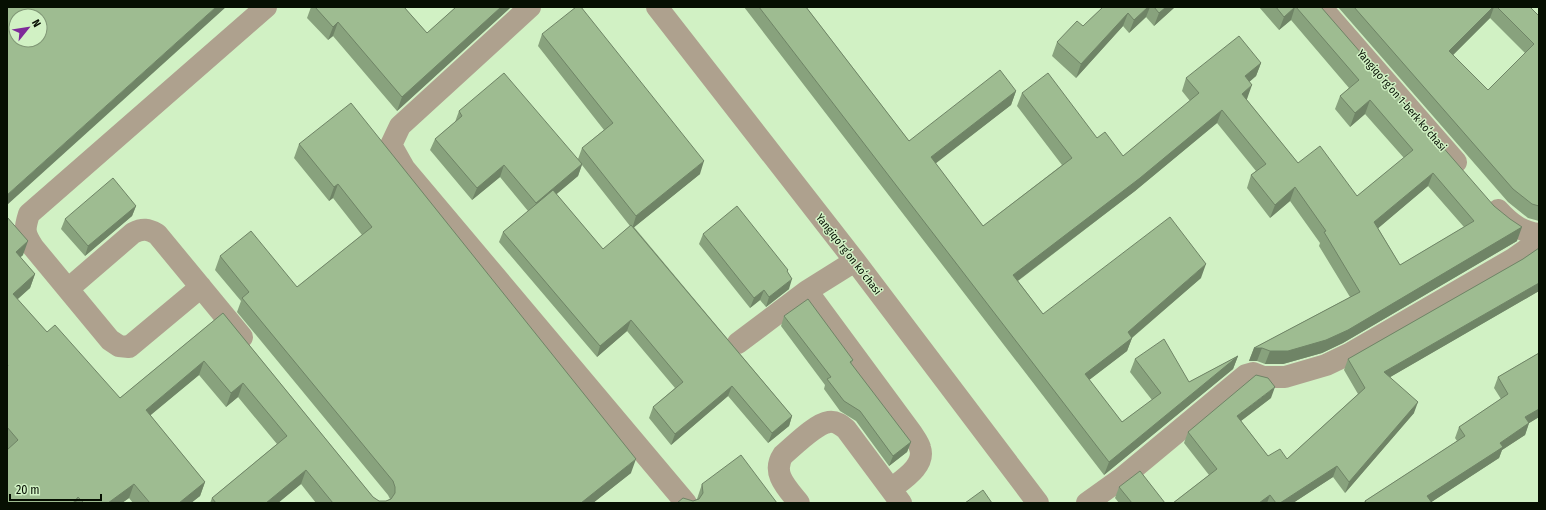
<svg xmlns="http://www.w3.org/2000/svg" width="1546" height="510" viewBox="0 0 1546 510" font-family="'Fira Sans Condensed',sans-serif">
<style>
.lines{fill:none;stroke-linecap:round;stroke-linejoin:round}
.minor{stroke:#aea18e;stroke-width:22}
.wall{fill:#88a27d;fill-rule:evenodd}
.shaded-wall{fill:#6f8466}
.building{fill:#9ebc91;stroke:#6f8466;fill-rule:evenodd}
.labels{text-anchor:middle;stroke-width:3;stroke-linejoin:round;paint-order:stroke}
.street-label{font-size:11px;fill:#060f02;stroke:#d1f1c4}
</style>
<rect width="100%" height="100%" fill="#d1f1c4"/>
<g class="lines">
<!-- minor -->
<path class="minor" d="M530 7 400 126 391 145 404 168 686 503
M657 7 855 261 1038 503
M1321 7 1456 162
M1498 210C1510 223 1521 232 1539 234
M855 261 807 291 911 432C914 437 919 443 920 448 926 466 902 480 891 489
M201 287 129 347 119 346 110 340 33 247C24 233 24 230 29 214L266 7
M68 289 133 233C143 228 148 229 157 234L242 337
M738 343 807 291
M799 503C787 488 771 473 783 455 794 446 815 424 829 422 836 421 841 425 846 429L901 503
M1087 503 1122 478 1246 375 1253 373 1263 377H1285L1326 365 1349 354 1513 259 1539 241"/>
</g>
<!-- wall -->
<path class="wall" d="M311 7H404L427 33 456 7H511L397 111 333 36 328 40 307 18Z
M744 7H806L909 141 1016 91 1011 105 935 163 983 226 1062 165 1017 106 1022 93 1097 138 1123 156 1190 101 1182 91 1186 78 1261 63 1256 76 1249 82 1247 99H1246L1298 163 1357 196 1404 158 1365 114 1350 127 1335 109 1340 96 1349 88 1291 20 1279 30 1259 7H1321L1517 241 1343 343 1322 353 1283 364H1265L1257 361H1249L1254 348 1350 297 1319 246 1320 243 1290 201 1270 218 1247 188 1251 175 1256 171 1217 123 1135 191 1018 281 1043 314 1201 278 1132 338 1127 351 1089 380 1122 422 1152 400 1130 372 1135 359 1189 382 1238 356 1233 369 1104 475ZM1428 186 1464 227 1400 265 1378 228Z
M1103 7H1175L1154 26 1146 17 1129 33 1123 26 1076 78 1052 56 1057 42 1083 26Z
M1338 7H1530L1539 16V221L1528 218 1508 202ZM1490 18 1525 53 1488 90 1453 55Z
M542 34 700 174 634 227 792 416 789 426 768 443 728 396 671 445 649 418 653 407 675 388 627 331 597 357 499 242 503 232 528 211 500 177 472 200 430 150 435 139 455 122 459 111 578 159 582 148 604 130 538 46ZM582 165 630 226 603 249 556 194 578 176Z
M299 144 631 473 593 503H316L301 484 278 503H210L212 498 277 444 238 397 226 407 199 375 150 415 205 482 200 496 191 503H133L129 498 122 503H7L8 449 7 447V217L23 255 20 257 35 274 30 288 17 299 47 332 120 398 223 313 373 497 379 501H386L390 499 388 495 237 312 241 301 215 270 220 256 297 287 362 235 333 198 329 201 294 158Z
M136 206 132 216 85 256 61 229 65 219Z
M703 234 788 270 787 272 789 289 766 307 760 300 750 308 699 244Z
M1539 248V291L1390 377 1414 413 1345 493 1333 477 1293 503H1173L1209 475 1184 443 1188 432 1271 398 1241 421 1268 456 1287 459 1358 394 1344 370 1348 359 1523 259Z
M784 316 853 360 851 364 911 442 907 452 889 466 856 421 840 411 824 389 825 385 781 326Z
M1539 353V417L1529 423 1525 435 1502 450 1499 458 1431 502 1432 503H1364L1365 501 1457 441 1455 438 1459 427 1501 399 1494 388 1498 377Z
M702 484 777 503 693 501 697 499Z
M1119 487 1165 503H1119L1115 498Z"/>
<!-- shaded-wall -->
<path class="shaded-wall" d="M216 7H226L7 205V195Z
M501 7H511L397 111 402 97Z
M1148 7H1150L1146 17 1129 33 1134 20Z
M1166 7H1175L1154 26 1159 13Z
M1295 7 1291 20 1279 30 1284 17Z
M1493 7H1494L1490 18 1444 64 1449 51Z
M1128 13 1123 26 1076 78 1081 64Z
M338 22 333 36 328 40 333 27Z
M1261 63 1256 76 1240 90 1245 76Z
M1252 85 1247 99 1237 107 1242 94Z
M1016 91 1011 105 926 171 931 157Z
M1370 100 1365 114 1350 127 1355 113Z
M1222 110 1217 123 1135 191 1008 288 1013 275Z
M704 161 700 174 632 229 636 216Z
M582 164 578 176 532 215 536 203Z
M504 165 500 177 472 200 477 188Z
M1433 173 1428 186 1369 236 1374 222Z
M338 184 333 198 329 201 334 187Z
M1295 187 1290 201 1270 218 1275 205Z
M136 206 132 216 85 256 88 246Z
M1522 227 1517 241 1343 343 1322 353 1283 364H1265L1270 351Z
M28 241 23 255 11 266 16 252Z
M1206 264 1201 278 1128 341 1132 338 1127 351 1080 387 1085 374 1128 332Z
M35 274 30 288 8 308 13 294Z
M792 279 789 289 766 307 769 297Z
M1539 283V291L1380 383 1384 372Z
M764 290 760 300 750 308 754 298Z
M631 320 627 331 597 357 600 346Z
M1254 348H1262L1257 361H1249Z
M1238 356 1233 369 1104 475 1109 462Z
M204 361 199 375 140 424 146 410Z
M243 383 238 397 226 407 231 393Z
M732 386 728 396 671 445 675 434Z
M1275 387 1271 398 1233 427 1237 416Z
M1418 402 1414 413 1345 493 1349 482Z
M1539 409V417L1521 428 1525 417Z
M792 416 789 426 768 443 772 433Z
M1529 423 1525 435 1502 450 1499 458 1430 503 1427 496 1500 443Z
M911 442 907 452 889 466 893 456Z
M636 459 631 473 593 503H581Z
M1337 466 1333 477 1293 503H1280Z
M306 470 301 484 278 503H266Z
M205 482 200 496 191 503H179Z
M134 484 129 498 122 503H108Z
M1270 495 1267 503H1259Z
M78 497 76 503H73Z"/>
<!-- building -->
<path class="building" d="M7 7H216L7 195ZM16 16H40V40H16Z
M315 7H404L427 33 456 7H501L402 97 338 22 333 27Z
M576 7H581L704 161 636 216 582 148 613 123 542 34Z
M759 7H806L909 141 1000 70 1016 91 931 157 983 226 1072 158 1022 93 1048 73 1097 138 1105 132 1123 156 1199 93 1186 78 1239 36 1261 63 1245 76 1252 85 1242 94 1298 163 1320 146 1357 196 1413 150 1370 100 1355 113 1340 96 1359 80 1296 7H1321L1494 206 1510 219 1522 227 1348 330 1326 340 1288 351H1270L1262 348H1254L1360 292 1324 232 1326 231 1295 187 1275 205 1251 175 1266 164 1222 110 1140 178 1013 275 1043 314 1170 217 1206 264 1128 332 1132 338 1085 374 1122 422 1161 393 1135 359 1164 339 1189 382 1238 356 1109 462ZM1433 173 1474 221 1400 265 1374 222Z
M1103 7H1148L1134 20 1128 13 1081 64 1057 42 1077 21 1083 26Z
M1154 7H1166L1159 13Z
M1276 7H1295L1284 17Z
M1354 7H1493L1449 51 1488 90 1534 44 1497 7H1530L1539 16V206L1532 204 1513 189Z
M504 73 582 164 536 203 504 165 477 188 435 139 462 116 459 111Z
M351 103 636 459 581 503H333L306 470 266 503H216L212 498 287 436 243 383 231 393 204 361 146 410 205 482 179 503H150L134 484 108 503H84L78 497 73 503H7V450L18 440 7 427V367L8 366 7 364V217L28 241 16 252 35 274 13 294 47 332 55 325 120 398 223 313 373 497 379 501H386L391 499 395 493V487L393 481 242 298 249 292 220 256 251 231 297 287 372 227 338 184 334 187 299 144Z
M113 178 136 206 88 246 65 219Z
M553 190 603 249 631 225 792 416 772 433 732 386 675 434 653 407 683 382 631 320 600 346 503 232Z
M737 206 788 270 787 271 792 279 769 297 764 290 754 298 703 234Z
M1539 248V283L1384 372 1418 402 1349 482 1337 466 1280 503H1276L1270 495 1259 503H1173L1217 469 1188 432 1256 375 1268 378 1275 387 1237 416 1268 456 1280 449 1287 459 1365 388 1348 359 1523 259Z
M808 299 853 360 850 362 911 442 893 456 860 411 844 401 827 379 831 377 784 316Z
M1539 353V409L1525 417 1529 423 1500 443 1503 447 1427 496 1432 503H1366L1365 501 1465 436 1459 427 1508 394 1498 377Z
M741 455 777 503H677L683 498 693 501 699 499 703 493 702 484Z
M1140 471 1165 503H1132L1119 487Z
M983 490 992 503H965Z"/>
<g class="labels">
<!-- street labels -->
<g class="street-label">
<text transform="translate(1402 100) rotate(49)" y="4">Yangiqoʻrgʻon 1-berk koʻchasi</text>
<text transform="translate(849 254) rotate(52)" y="4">Yangiqoʻrgʻon koʻchasi</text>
</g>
</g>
<!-- border -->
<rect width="1546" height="510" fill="none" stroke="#060f02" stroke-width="16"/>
<!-- north arrow -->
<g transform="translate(28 28) rotate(60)"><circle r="19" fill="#d1f1c4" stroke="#809776"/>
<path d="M0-3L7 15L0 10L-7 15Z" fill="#7e2a99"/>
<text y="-6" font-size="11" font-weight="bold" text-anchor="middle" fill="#060f02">N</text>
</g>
<!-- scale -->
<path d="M10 494v6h91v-6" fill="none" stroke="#060f02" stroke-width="2"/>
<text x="16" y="494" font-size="12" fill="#060f02" stroke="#d1f1c4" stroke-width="3" paint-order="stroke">20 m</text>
</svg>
